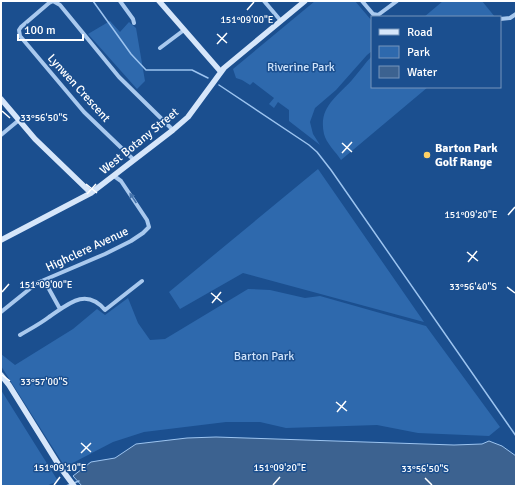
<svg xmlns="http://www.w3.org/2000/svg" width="517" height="487" viewBox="0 0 517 487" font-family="Signika,sans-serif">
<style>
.green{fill:#2e69ad}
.water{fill:#3c6290;stroke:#9cc4f0}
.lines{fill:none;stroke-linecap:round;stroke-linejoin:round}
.stream{stroke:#9cc4f0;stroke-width:1.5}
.street{stroke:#a9c9ee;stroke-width:4}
.secondary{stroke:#d6e6fa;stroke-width:5.5}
.oneway{fill:#4674ac}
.ticks{fill:none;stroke:#fff;stroke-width:1.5}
.poi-dot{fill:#ffd166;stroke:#1b4f8f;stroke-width:1.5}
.labels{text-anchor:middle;stroke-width:3;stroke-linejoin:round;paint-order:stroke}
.park-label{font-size:12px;fill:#cfe3fa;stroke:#1b4f8f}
.street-label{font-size:12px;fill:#fff;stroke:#1b4f8f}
.poi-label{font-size:12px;font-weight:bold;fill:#fff;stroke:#1b4f8f;text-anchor:start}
.ticks-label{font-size:10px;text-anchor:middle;fill:#fff;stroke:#1b4f8f;stroke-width:3;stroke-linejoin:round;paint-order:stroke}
</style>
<rect width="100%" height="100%" fill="#1b4f8f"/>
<!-- green -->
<path class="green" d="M315 1H355L372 21V51L367 55 336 90 315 108 310 122 313 134 320 145 289 121V110L278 102 274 108 269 104 274 98 253 82 250 85 242 80 236 78 233 69Z
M443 1H482L495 17H424Z
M110 21 120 32 129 22 136 28 145 81 137 89 88 34Z
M372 56V87H428L341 160C336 152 326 143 324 134 318 107 337 97 352 80 359 72 365 63 372 56Z
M318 169 424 322 243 273 180 309 169 292Z
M248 289 270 290 305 298 320 296 426 326 500 427 489 436 418 433 377 425 286 428 260 422H226L144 432 113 442 65 467 1 366V354L15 365 73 329 97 309 105 315 128 298 138 323 150 340 165 339Z
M1 390 58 481 46 486H1Z"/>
<!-- water -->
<path class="water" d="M216 437 454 445 482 444 489 441 502 446 516 456V486H82L73 476 91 462 115 458 136 444 187 438Z"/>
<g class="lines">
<!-- stream -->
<path class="stream" d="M93 1 131 54 146 70H192L208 78
M219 85 309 145 317 152 331 170 516 436
M66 486 79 481"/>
<!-- street -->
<path class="street" d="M120 1 133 19 134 23
M264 1 281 21
M362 1 373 14 378 15 397 1
M500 19 510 18 516 14
M160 48 184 30
M1 135 19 120
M134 160 84 112 20 36 19 30 21 27 49 3 53 1 60 5 119 77 173 130
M44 280 60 309
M1 312 37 283 105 254 131 241 143 233 149 227 147 220 121 181 114 176
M20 335C30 329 40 324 49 317 68 304 86 287 105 310L142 281"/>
<!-- secondary -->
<path class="secondary" d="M159 1 221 72
M1 99 35 139 91 193
M1 240 91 193 173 130 188 117 224 68 305 1
M1 375 9 385 60 467 74 486"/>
</g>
<!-- one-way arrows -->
<defs><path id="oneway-solid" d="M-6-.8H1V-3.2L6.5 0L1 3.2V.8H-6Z"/></defs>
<use class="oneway" href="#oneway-solid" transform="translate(133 198) rotate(-124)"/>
<!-- ticks -->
<path class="ticks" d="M247 10 254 2M217 34 227 43M217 44 227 33M2 111 10 118M342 143 352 152M342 153 352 142M86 184 97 193M87 194 96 184M508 215 515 207M467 252 478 261M468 262 477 251M507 287 515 293M2 292 9 284M211 293 222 302M212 303 221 292M2 375 10 381M336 402 347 411M337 412 346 401M81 443 91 452M81 453 91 443M425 478 432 485M54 485 60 477M273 485 280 477"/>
<!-- markers -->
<circle class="poi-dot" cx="427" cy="155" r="4"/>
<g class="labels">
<!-- park labels -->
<g class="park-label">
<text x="301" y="71">Riverine Park</text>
<text x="264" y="360">Barton Park</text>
</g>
<!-- street labels -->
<g class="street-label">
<text transform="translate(79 88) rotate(48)" y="4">Lynwen Crescent</text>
<text transform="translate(139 141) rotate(-39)" y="4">West Botany Street</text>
<text transform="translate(87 249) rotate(-25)" y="4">Highclere Avenue</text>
</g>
<!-- poi labels -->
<g class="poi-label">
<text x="435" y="152">Barton Park<tspan x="435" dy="14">Golf Range</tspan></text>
</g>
</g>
<g class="ticks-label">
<text x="247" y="23">151°09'00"E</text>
<text x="44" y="121">33°56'50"S</text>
<text x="471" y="218">151°09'20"E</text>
<text x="46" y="288">151°09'00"E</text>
<text x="473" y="290">33°56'40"S</text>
<text x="44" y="385">33°57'00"S</text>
<text x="60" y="471">151°09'10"E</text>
<text x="280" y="471">151°09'20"E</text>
<text x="425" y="472">33°56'50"S</text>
</g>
<!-- border -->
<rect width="517" height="487" fill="none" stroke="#ffffff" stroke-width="4"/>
<!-- legend -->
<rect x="371" y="16" width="130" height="72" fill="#1b4f8f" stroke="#7695bc"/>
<rect x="379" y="29" width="20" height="6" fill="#d6e6fa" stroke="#7695bc"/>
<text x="407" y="36" font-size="12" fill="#ffffff">Road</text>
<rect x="379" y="46" width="20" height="12" fill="#2e69ad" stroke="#7695bc"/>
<text x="407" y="56" font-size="12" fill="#ffffff">Park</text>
<rect x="379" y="66" width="20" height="12" fill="#3c6290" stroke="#7695bc"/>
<text x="407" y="76" font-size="12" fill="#ffffff">Water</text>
<!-- scale -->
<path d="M18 34v6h65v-6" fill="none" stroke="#ffffff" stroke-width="2"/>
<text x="24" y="34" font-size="12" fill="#ffffff" stroke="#1b4f8f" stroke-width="3" paint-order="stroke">100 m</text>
</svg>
